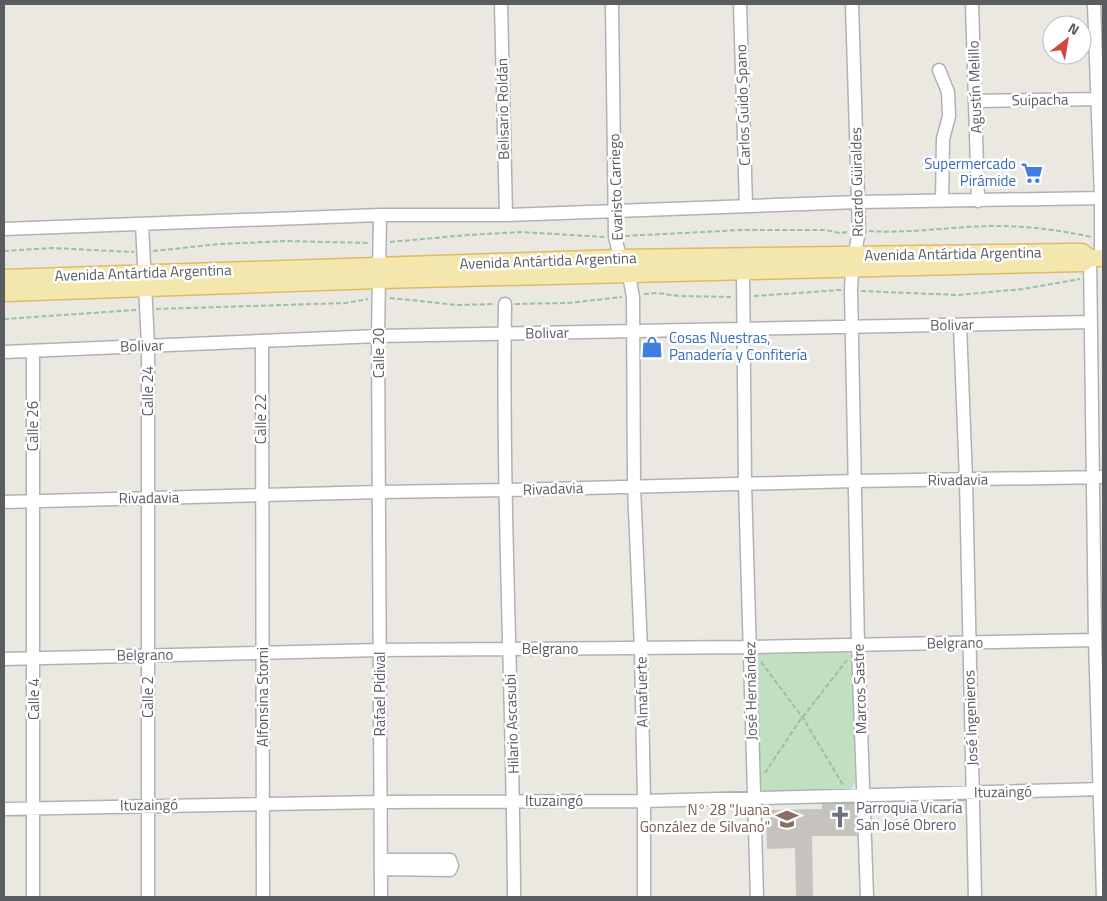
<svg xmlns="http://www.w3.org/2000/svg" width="1107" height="901" viewBox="0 0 1107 901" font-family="'Titillium Web',sans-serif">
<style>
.green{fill:#c1dfc1}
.building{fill:#c6c3be}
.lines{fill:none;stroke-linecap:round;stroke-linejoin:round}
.minor-casing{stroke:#afb2b5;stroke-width:15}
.major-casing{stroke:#debb67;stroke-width:19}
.path{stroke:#9bbfa5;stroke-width:2;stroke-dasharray:5 2.5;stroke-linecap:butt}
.minor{stroke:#fff;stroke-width:12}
.major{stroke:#f4e7ad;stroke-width:16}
.labels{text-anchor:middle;stroke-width:5;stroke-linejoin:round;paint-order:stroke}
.street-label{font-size:15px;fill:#5a5d60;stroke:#fff}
.shop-label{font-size:15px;fill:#366cbe;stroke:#fff;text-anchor:end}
.worship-label{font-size:15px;fill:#5b616d;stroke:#fff;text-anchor:start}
.education-label{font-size:15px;fill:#785e54;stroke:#fff;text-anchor:end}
</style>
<rect width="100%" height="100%" fill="#ebe8e1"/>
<!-- green -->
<path class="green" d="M845 651 853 657 855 783 850 790 766 792 758 786 755 658 761 652Z"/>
<!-- building -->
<path class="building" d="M822 804H856L857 836H812L813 897H796L795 848 767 849 766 810 822 809Z"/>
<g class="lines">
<!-- minor casing -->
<g class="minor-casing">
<path id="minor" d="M501 4 506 215
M612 4 615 236 620 258 629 275 633 297 634 487 641 649 644 801V897
M740 4 746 206
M852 4 859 231 852 270 851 290 858 645 867 897
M972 4 978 201
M1094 4 1101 198V258
M939 70 948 92 949 116 943 139 942 201
M976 101 1103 99
M380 215 378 336 381 897
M142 224 148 345V897
M4 229 380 215H506L859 202 1101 198
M1090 258 1095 640 1103 897
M743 272 745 484 757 897
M505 304C502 502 513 699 514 897
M960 325 966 480 975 897
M262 342 263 897
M4 352 378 336 1091 322
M4 502 379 492 506 490 855 481 1103 477
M4 659 380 650 750 647 1095 640
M4 809 381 802 644 801 1103 789
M381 860H450L452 866 450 870 381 869
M33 897V351"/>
</g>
<!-- major casing -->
<g class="major-casing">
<path id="major" d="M4 278 620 258 1070 252H1082L1090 258
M4 293 379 280 1083 263 1090 258H1103"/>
</g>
<!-- path -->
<path class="path" d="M869 231C911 234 953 226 996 226 1028 226 1059 230 1091 237
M625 236 742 230H826L840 233 847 232
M390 242 467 235 521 232 605 237
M4 251 52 248 134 252
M153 251 220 244 286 241 368 243
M861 291 958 295 1023 289 1080 279
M644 294 658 293 679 296 731 297
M754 296 841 290
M390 298 458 305 495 304
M515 304 568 303 622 297
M156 309 346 303 368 299
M4 319 136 310
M761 662 803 718 843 785
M765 773 798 723 847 660"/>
<!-- minor -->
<use href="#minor" class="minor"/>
<!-- major -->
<use href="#major" class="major"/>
</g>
<!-- icons -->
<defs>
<g id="supermarket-bare" transform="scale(1.725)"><path d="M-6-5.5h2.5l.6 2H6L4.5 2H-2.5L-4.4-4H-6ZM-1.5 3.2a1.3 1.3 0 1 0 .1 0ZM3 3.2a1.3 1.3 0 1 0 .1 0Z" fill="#3f7fe0" stroke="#fff" stroke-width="2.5" paint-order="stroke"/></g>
<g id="shop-bare" transform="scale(1.725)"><path d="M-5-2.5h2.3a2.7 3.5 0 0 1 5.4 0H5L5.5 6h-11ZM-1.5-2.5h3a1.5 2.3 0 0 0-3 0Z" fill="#3f7fe0" stroke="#fff" stroke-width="2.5" paint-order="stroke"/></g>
<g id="church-bare" transform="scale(1.725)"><path d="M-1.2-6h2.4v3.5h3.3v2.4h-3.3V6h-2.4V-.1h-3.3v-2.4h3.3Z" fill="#6b7280" stroke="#fff" stroke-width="2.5" paint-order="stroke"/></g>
<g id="school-bare" transform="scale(1.725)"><path d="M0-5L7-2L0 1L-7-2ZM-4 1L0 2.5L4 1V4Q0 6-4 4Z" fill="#8d6e63" stroke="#fff" stroke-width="2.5" paint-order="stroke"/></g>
</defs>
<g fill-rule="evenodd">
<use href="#supermarket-bare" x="1032" y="173"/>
<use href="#shop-bare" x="652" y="347"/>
<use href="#church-bare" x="840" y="817"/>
<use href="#school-bare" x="787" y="819"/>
</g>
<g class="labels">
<!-- street labels -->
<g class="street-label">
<text transform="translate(975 87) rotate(-92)" y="5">Agustín Melillo</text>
<text transform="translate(1040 100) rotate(-1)" y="5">Suipacha</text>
<text transform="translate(743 105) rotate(-92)" y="5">Carlos Guido Spano</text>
<text transform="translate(503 109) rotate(-91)" y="5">Belisario Roldán</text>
<text transform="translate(857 182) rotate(-91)" y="5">Ricardo Güiraldes</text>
<text transform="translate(616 187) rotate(-92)" y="5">Evaristo Carriego</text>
<text transform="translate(953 254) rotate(-1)" y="5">Avenida Antártida Argentina</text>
<text transform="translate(548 261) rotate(-2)" y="5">Avenida Antártida Argentina</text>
<text transform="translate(143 273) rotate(-2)" y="5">Avenida Antártida Argentina</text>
<text transform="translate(952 325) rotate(-1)" y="5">Bolivar</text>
<text transform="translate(547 333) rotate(-1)" y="5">Bolivar</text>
<text transform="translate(142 346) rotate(-2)" y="5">Bolivar</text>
<text transform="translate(379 353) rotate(-90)" y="5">Calle 20</text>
<text transform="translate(148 391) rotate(-90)" y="5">Calle 24</text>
<text transform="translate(261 419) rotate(-90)" y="5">Calle 22</text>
<text transform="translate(33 426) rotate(-90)" y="5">Calle 26</text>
<text transform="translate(958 480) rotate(-1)" y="5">Rivadavia</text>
<text transform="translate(553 489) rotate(-2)" y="5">Rivadavia</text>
<text transform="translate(149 498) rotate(-1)" y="5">Rivadavia</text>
<text transform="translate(955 643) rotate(-1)" y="5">Belgrano</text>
<text x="550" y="654">Belgrano</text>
<text transform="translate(145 655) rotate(-1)" y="5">Belgrano</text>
<text transform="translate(860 689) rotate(-92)" y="5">Marcos Sastre</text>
<text transform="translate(751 691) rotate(-91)" y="5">José Hernández</text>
<text transform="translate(642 692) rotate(-91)" y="5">Almafuerte</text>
<text transform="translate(380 694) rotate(-90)" y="5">Rafael Pidival</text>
<text transform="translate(148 697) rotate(-90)" y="5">Calle 2</text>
<text transform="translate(263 697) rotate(-90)" y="5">Alfonsina Storni</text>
<text transform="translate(34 699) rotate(-90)" y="5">Calle 4</text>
<text transform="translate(971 718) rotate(-92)" y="5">José Ingenieros</text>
<text transform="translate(512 724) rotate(-92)" y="5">Hilario Ascasubi</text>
<text transform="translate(1003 792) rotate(-1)" y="5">Ituzaingó</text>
<text x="554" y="806">Ituzaingó</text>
<text transform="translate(149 805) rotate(-1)" y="5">Ituzaingó</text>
</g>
<!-- shop labels -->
<g class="shop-label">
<text x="1016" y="169">Supermercado<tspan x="1016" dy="17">Pirámide</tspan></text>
<text x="669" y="343" text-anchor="start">Cosas Nuestras,<tspan x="669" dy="17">Panadería y Confitería</tspan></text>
</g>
<!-- worship labels -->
<g class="worship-label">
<text x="856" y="813">Parroquia Vicaría<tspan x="856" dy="17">San José Obrero</tspan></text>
</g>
<!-- education labels -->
<g class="education-label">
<text x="770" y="815">N° 28 "Juana<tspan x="770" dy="17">González de Silvano"</tspan></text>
</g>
</g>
<!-- border -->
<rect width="1107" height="901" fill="none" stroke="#5a5d60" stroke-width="10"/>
<!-- north arrow -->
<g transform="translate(1067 40) rotate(31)"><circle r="24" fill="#ffffff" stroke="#bdbebf"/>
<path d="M0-4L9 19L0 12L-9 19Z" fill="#d14a41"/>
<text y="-8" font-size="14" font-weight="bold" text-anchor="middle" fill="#5a5d60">N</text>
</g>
</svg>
